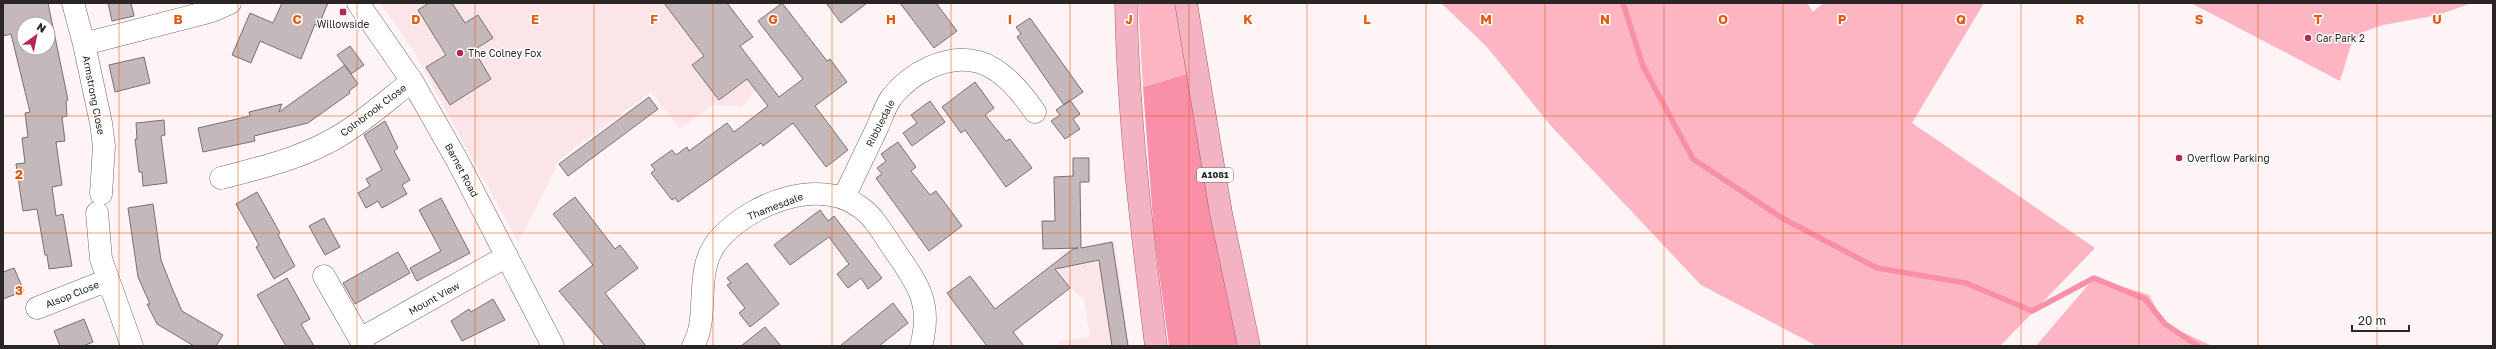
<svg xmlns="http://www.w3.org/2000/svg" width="2496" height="349" viewBox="0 0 2496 349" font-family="'Golos Text',sans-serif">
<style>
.built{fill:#fbe5e9}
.green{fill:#fdb4c3}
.forest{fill:#f990a8}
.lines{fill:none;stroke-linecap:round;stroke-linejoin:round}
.stream{stroke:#f88fa7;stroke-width:5.5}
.building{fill:#c4b8ba;stroke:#7b7071;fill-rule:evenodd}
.minor-casing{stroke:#73686a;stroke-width:23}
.tertiary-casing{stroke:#73686a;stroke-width:23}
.primary-casing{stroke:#a86071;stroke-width:23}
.minor{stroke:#fff;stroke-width:22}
.tertiary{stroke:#fff;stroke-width:22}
.primary{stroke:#f4b3c2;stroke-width:22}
.grid{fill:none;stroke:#e8590c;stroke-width:1;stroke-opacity:0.55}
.poi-dot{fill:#b62759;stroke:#fff;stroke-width:1.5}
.labels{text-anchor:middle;stroke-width:3;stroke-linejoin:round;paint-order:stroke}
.shield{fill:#fff;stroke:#6a6767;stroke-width:1}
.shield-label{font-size:9px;font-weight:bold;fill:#2a2626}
.poi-label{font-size:10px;fill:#2a2626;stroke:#fff;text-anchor:start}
.street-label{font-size:10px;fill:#2a2626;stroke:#fff}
.grid-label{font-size:13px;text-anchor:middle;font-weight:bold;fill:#e8590c;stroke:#fff;stroke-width:3;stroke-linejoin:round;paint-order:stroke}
</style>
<rect width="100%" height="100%" fill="#fef3f5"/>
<!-- built -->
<path class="built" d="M380 3H727L740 46 767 81 755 90 742 107 713 105 680 129 651 92 560 159 518 242 413 50Z
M1115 242 1129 346H1060L1059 341 1090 337 1084 299 1070 288 1058 271 1063 266 1060 252Z"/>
<!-- green -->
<path class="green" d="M1138 3H1177L1187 74 1143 87Z
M1441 3H1807L1813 12 1823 3H1984L1912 123 2095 248 2000 346H1817L1701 285 1552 127 1486 46Z
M2191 3H2472L2438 15 2383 25 2363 32 2351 45 2340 81Z
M2094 278 2149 295 2165 324 2212 346H2036Z"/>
<!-- forest -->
<path class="forest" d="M1187 74 1234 324 1239 346H1169L1154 234 1143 87Z"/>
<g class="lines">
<!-- stream -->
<path class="stream" d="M1623 3 1643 66 1693 159 1782 218 1877 268 1966 283 2032 311 2094 278 2145 299 2165 324 2198 346"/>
</g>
<!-- building -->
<path class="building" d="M3 3H48L68 100 66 101 67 116 62 117 65 141 56 142 62 185 52 187 56 216 63 214 72 266 49 269 47 255H45L37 209 23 211 16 164 25 163 22 138 28 137 25 113 30 112 11 34 3 36ZM24 24H48V48H24Z
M108 3H131L134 16 112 21Z
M282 3H328L318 27 315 24 301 59 260 41 251 63 232 55 250 13 273 23Z
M429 3H452L465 23 478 15 493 38 474 50 491 79 450 105 426 67 446 55 418 10Z
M664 3H727L753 37 740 46 779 97 803 79 758 21 782 3 827 61 830 59 847 82 815 106 848 150 826 167 793 123 763 146 761 143 678 202 675 198 672 200 651 173 655 170 651 165 672 150 676 155 687 147 689 151 727 123 734 132 768 106 747 79 719 100 692 65 704 56Z
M826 3H867L841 23Z
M900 3H936L957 31 934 48Z
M1030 18 1083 92 1064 105 1017 37 1021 34 1016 27Z
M350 46 364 65 351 74 337 55Z
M144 57 150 83 115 92 109 65Z
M345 65 358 84 349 91 350 93 308 123 254 136 255 141 203 152 198 128 250 116 249 112 282 104 279 112Z
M975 82 994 108 985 115 1006 141 1010 139 1032 168 1006 187 965 130 961 133 942 107Z
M649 97 658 109 568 176 559 164Z
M1070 100 1080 114 1073 119 1080 129 1065 139 1051 121 1060 115 1056 110Z
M930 101 945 122 912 146 903 133 917 123 911 115Z
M164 120 165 135 161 136 167 183 143 186 142 172H139L135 139H137L136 123Z
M385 121 398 148 394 151 410 180 402 185 407 194 382 208 378 201 366 208 358 193 370 186 366 179 382 170 364 135Z
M898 142 916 167 911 171 930 195 936 191 962 226 929 251 876 178 882 174 877 168 886 161 881 154Z
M1073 158H1089V182H1080L1081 248 1112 242 1128 346H1112L1099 260 1055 269 1070 288 1013 332 1024 346H987L947 293 970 276 995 309 1073 249 1078 248 1043 249 1042 221H1055L1054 177 1073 176Z
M257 192 280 233 278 235 295 266 274 279 256 247 259 245 236 204Z
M575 197 615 249 620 245 638 268 605 293 646 346H605L559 291 593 265 553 214Z
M441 198 470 253 417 281 410 268 441 251 419 210Z
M153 204 161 260 172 288 182 311 223 335 216 346H194L157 324 147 304H150L138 277 128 208Z
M820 210 828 221 834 216 882 278 868 289 861 278 848 288 837 274 849 264 829 237 790 265 774 245Z
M324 218 340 247 325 255 309 226Z
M398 252 410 273 355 304 343 283Z
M747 263 779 304 750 327 739 313 745 308 727 285 731 283 727 278Z
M14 268 24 291 3 299V272Z
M287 278 310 319 301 324 314 346H286L257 295Z
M493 299 505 320 462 341 451 321 469 309 471 312Z
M893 303 908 323 879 346H840Z
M84 319 93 342 83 346H60L54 331Z
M765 327 781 346H741Z"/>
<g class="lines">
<!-- minor casing -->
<g class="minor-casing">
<path id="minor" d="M73 3 84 44 212 11 230 3
M84 44 101 123 104 146 101 194
M221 178C263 167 307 157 344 133 368 118 390 98 412 81
M844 197C855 174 866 151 877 128 881 119 885 107 891 98 910 73 947 53 979 62 1003 69 1022 93 1035 112
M97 213 101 259 132 346
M324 276 364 346
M37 308 108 280
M360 339 507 256
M693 346C712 313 690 267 723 235 755 202 819 178 860 207 876 218 886 239 897 254 920 287 932 306 921 346"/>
</g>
<!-- tertiary casing -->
<g class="tertiary-casing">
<path id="tertiary" d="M358 3 412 81 457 160 553 346"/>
</g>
<!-- primary casing -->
<g class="primary-casing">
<path id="primary" d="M1126 3C1128 118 1142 232 1156 346
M1186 3 1221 213 1249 346"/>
</g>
<!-- minor -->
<use href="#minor" class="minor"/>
<!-- tertiary -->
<use href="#tertiary" class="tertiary"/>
<!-- primary -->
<use href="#primary" class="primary"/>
</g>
<!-- grid -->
<path class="grid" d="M119 3V346M238 3V346M357 3V346M475 3V346M594 3V346M713 3V346M832 3V346M951 3V346M1070 3V346M1189 3V346M1307 3V346M1426 3V346M1545 3V346M1664 3V346M1783 3V346M1902 3V346M2021 3V346M2139 3V346M2258 3V346M2377 3V346M3 116H2493M3 233H2493"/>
<!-- markers -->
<g class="poi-dot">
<rect x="339" y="8" width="8" height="8" rx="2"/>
<circle cx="2308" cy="38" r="4"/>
<circle cx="460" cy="53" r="4"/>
<circle cx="2179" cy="158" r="4"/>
</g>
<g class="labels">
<!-- shield labels -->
<rect class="shield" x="1197" y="168" width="36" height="14" rx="3"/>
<g class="shield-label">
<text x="1215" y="178">A1081</text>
</g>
<!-- poi labels -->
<g class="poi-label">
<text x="343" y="28" text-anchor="middle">Willowside</text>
<text x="2316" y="42">Car Park 2</text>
<text x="468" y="57">The Colney Fox</text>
<text x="2187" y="162">Overflow Parking</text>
</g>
<!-- street labels -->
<g class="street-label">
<text transform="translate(94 95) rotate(79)" y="4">Armstrong Close</text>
<text transform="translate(373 110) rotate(-37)" y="4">Colnbrook Close</text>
<text transform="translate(880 123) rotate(-63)" y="4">Ribbledale</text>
<text transform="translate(462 170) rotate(62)" y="4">Barnet Road</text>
<text transform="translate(775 206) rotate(-21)" y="4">Thamesdale</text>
<text transform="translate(72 294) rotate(-22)" y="4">Alsop Close</text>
<text transform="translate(434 298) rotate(-29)" y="4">Mount View</text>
</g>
</g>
<g class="grid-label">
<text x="178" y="24">B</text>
<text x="297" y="24">C</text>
<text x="416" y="24">D</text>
<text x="535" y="24">E</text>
<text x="654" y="24">F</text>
<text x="773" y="24">G</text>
<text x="891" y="24">H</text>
<text x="1010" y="24">I</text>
<text x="1129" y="24">J</text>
<text x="1248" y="24">K</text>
<text x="1367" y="24">L</text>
<text x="1486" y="24">M</text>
<text x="1605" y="24">N</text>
<text x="1723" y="24">O</text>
<text x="1842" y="24">P</text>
<text x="1961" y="24">Q</text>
<text x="2080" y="24">R</text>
<text x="2199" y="24">S</text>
<text x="2318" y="24">T</text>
<text x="2437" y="24">U</text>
<text x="19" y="179">2</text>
<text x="19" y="295">3</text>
</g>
<!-- border -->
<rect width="2496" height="349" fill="none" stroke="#2a2626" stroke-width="8"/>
<!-- north arrow -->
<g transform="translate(36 36) rotate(33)"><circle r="19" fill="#ffffff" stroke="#aaa8a8"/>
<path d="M0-3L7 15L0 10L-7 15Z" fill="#b62759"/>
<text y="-6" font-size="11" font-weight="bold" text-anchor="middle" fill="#2a2626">N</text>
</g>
<!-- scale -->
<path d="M2352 325v6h57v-6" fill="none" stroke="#2a2626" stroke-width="2"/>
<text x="2358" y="325" font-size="12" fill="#2a2626" stroke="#ffffff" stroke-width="3" paint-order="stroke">20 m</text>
</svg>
